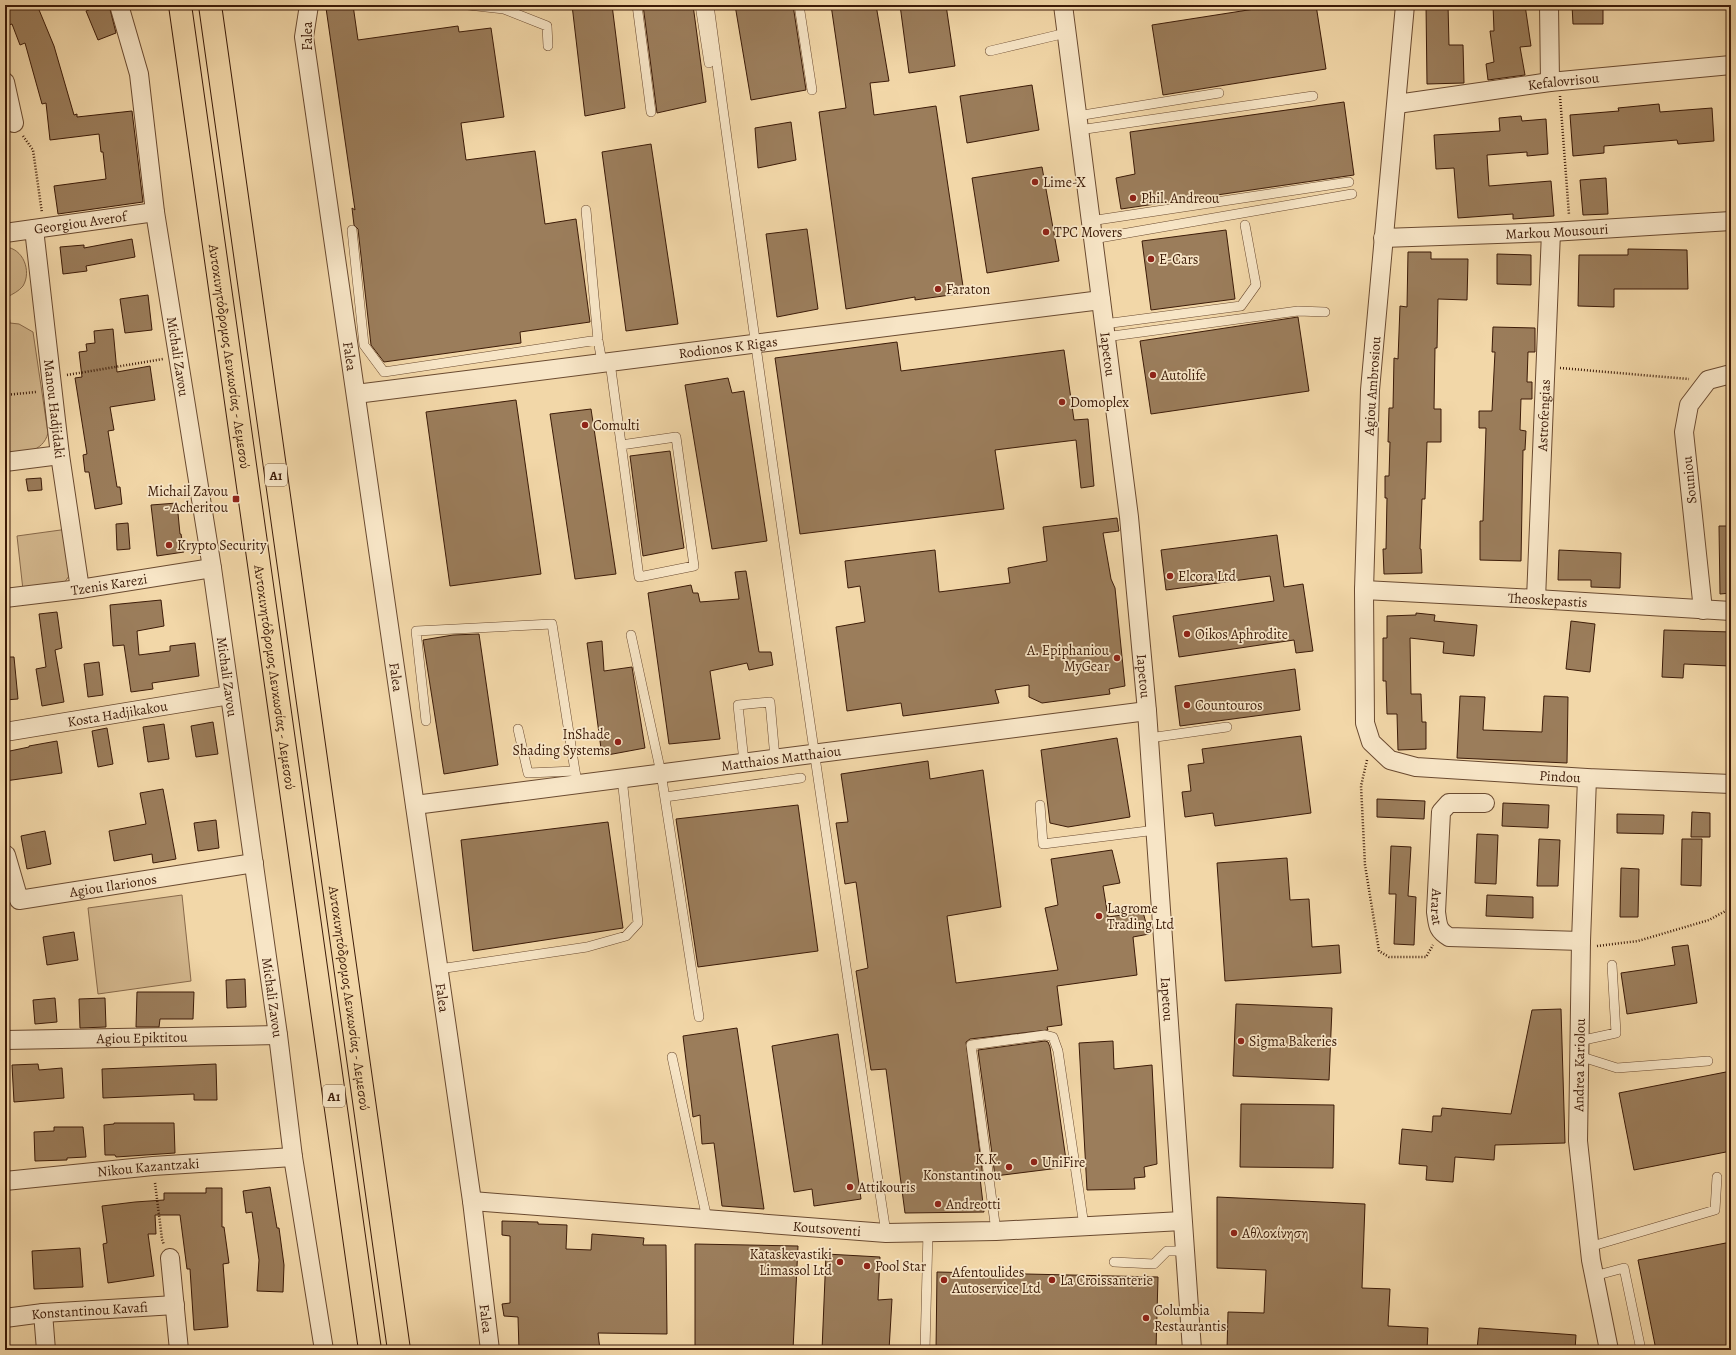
<svg xmlns="http://www.w3.org/2000/svg" width="1736" height="1355" viewBox="0 0 1736 1355" font-family="Alegreya,serif">
<style>
.green{fill:#d3b78d;stroke:#88694a}
.building{fill:#9b7d5b;stroke:#3c1b08}
.lines{fill:none;stroke-linecap:round;stroke-linejoin:round}
.service-casing{stroke:#6a4a30;stroke-width:10}
.minor-casing{stroke:#6a4a30;stroke-width:20}
.trunk-casing{stroke:#3c1b08;stroke-width:24}
.path{stroke:#3c1b08;stroke-width:2.5;stroke-dasharray:1 2;stroke-linecap:butt}
.service{stroke:#f7e5c6;stroke-width:9}
.minor{stroke:#f7e5c6;stroke-width:18}
.trunk{stroke:#f2d7a8;stroke-width:22}
.poi-dot{fill:#8f2418;stroke:#f7e5c6;stroke-width:1.5}
.labels{text-anchor:middle;stroke-width:3.5;stroke-linejoin:round;paint-order:stroke}
.shield{fill:#f7e5c6;stroke:#745841;stroke-width:1}
.shield-label{font-size:13px;font-weight:bold;fill:#3c1b08}
.street-label{font-size:14px;fill:#3c1b08;stroke:#f7e5c6}
.poi-label{font-size:14px;fill:#3c1b08;stroke:#f7e5c6;text-anchor:start}
</style>
<rect width="100%" height="100%" fill="#f2d7a8"/>
<filter id="stains"><feTurbulence type="fractalNoise" baseFrequency=".005" numOctaves="4"/><feColorMatrix values="0 0 0 0 .2 0 0 0 0 .09 0 0 0 0 .02 0 0 0 .5 -.17"/></filter>
<radialGradient id="worn" r=".72"><stop offset=".6" stop-color="#630" stop-opacity="0"/><stop offset="1" stop-color="#630" stop-opacity=".3"/></radialGradient>
<!-- green -->
<path class="green" d="M5 247C23 248 32 271 23 286 19 291 13 294 7 297L10 323 19 324 33 332 48 433C43 453 22 453 5 456Z
M68 529 72 572 64 583 23 590 17 536Z
M182 895 191 981 98 994 88 908Z"/>
<!-- building -->
<path class="building" d="M5 5H37L54 46 74 115 77 114V117L132 111 143 202 58 214 54 186 106 179 103 152H101L99 134 50 140 46 103 42 104 25 43 20 45 12 24 9 25 5 14Z
M101 5H109L116 33 98 40 86 11Z
M346 5H353L358 40 458 26 459 32 491 28 504 117 461 123 466 160 535 151 545 224 576 219 590 322 520 332 521 343 384 362 371 345 358 229 354 225 352 208 355 210 326 8Z
M572 5H612L625 108 585 116Z
M643 5H693L706 102 657 113Z
M735 5H793L806 90 751 100Z
M831 5H876L889 81 870 83 874 115 936 106 964 293 915 300V297L846 309 819 112 846 108Z
M900 5H946L955 66 909 73Z
M1280 5H1316L1326 69 1163 95 1152 25Z
M1426 5H1448L1449 45H1463L1464 83 1427 84Z
M1493 5H1525L1531 46 1520 47 1525 75 1488 80 1486 64 1494 62 1490 31H1494Z
M1572 5H1603V24H1573Z
M1032 85 1039 130 967 143 960 96Z
M1344 102 1354 175 1121 209 1116 178 1135 174 1130 132Z
M1659 104 1660 112 1712 108 1714 141 1678 144 1677 140 1604 146V153L1573 156 1570 115 1619 111 1618 108Z
M1521 116 1522 121 1546 119 1548 154 1527 156V152L1487 155 1489 186 1551 181 1554 216 1513 219V214L1458 218 1454 168 1436 169 1434 135 1500 131 1499 118Z
M791 122 796 160 758 168 755 128Z
M651 144 678 324 626 331 602 152Z
M1042 167 1059 261 987 273 972 178Z
M1606 178 1608 214 1583 215 1580 180Z
M807 229 818 309 777 317 766 234Z
M1226 230 1235 299 1151 310 1142 241Z
M132 239 135 257 86 266 87 271 63 274 60 247 84 245V248Z
M1628 249 1687 250 1688 289H1614V307L1578 306 1579 255H1628Z
M1408 252H1431V259H1468L1467 300 1438 299 1437 348H1435L1434 409H1441V442H1427L1425 499H1422L1420 549H1421L1422 573 1384 574 1383 549H1386L1387 498H1385V476H1389L1390 442H1388L1389 408H1393L1394 358 1398 359 1400 306 1407 307Z
M1497 254 1531 255V285L1497 284Z
M148 295 152 330 125 333 120 299Z
M1298 317 1309 391 1151 414 1140 341Z
M1493 327 1535 328V352H1528L1527 382H1532V399H1521L1520 430 1526 431 1525 450H1523L1521 561 1480 560V521H1483L1486 428H1479V411H1492L1495 352H1492Z
M113 329 117 372 150 366 155 400 110 407 114 430 108 431 117 487H120L122 504 95 509 89 472H85L83 455 87 454 75 378 82 377 79 352 87 351 86 344 95 343 94 331Z
M897 342 901 371 1064 350 1074 420 1088 419 1094 486 1081 488 1076 440 995 450 1004 509 800 534 775 358Z
M728 378 732 393 744 391 767 541 712 549 685 385Z
M516 400 541 574 450 586 426 412Z
M591 409 616 574 575 579 550 414Z
M670 451 684 548 643 556 630 456Z
M41 478 42 490 28 491 26 479Z
M177 503 180 534H181L184 552 157 556 151 505Z
M1117 518 1119 531 1103 533 1111 579 1115 588 1125 686 1109 689 1110 694 1042 703 1029 697V685L995 690 999 703 903 716 901 703 847 711 836 627 865 622 860 586 848 588 845 561 935 550 939 592 1010 583 1008 568 1047 561 1043 527Z
M128 523 130 549 117 550 116 524Z
M1719 526H1731V593L1720 594Z
M1277 535 1284 587 1303 584 1313 651 1296 653 1294 640 1179 657 1173 616 1274 601 1270 576 1166 590 1161 550Z
M1559 550 1621 553 1620 588 1591 587V580H1558Z
M746 571 759 652H771L773 665 749 670 747 663 710 671 720 739 669 744 648 593 691 585 693 593H698L700 602 739 599 735 572Z
M161 600 164 626 137 631 139 655 170 651V646L195 643 199 676 152 683 153 689 131 692 124 645 113 646 110 605Z
M57 612 62 648 55 650 64 702 42 706 36 669 46 667 39 614Z
M1416 613 1435 615 1434 621 1477 625 1474 656 1443 653 1444 642 1410 638 1411 694H1421L1422 722H1426V749L1398 750 1397 714H1387L1386 681H1383V638H1387V616L1416 615Z
M1571 621 1595 624 1590 672 1566 669Z
M1664 630 1731 632 1730 666 1684 664 1683 678 1662 677Z
M479 634 498 765 444 774 423 640 453 635Z
M602 641 604 671 632 667 645 748 602 756 587 643Z
M5 657H14L18 699 5 700Z
M99 662 103 695 88 697 84 664Z
M1295 669 1300 710 1180 726 1175 686Z
M1460 696 1485 697 1483 730 1542 732 1544 696 1568 697 1567 763 1457 758Z
M213 722 218 754 196 757 191 726Z
M164 724 169 759 148 762 143 727Z
M107 728 113 764 98 767 92 731Z
M1301 736 1311 813 1215 826 1213 813 1185 817 1182 792 1191 791 1188 765 1204 763 1202 749Z
M1117 738 1130 817 1068 827 1050 823 1041 750Z
M57 741 62 773 5 781V752L29 747V746Z
M928 761 930 779 983 770 1001 907 947 916 956 983 1058 970 1045 908 1058 905 1051 859 1112 850 1120 883 1103 886 1108 917 1143 912 1149 934 1133 937 1137 975 1057 986 1062 1025 1047 1027 1048 1030 970 1039 966 1042 983 1178H980L984 1212 905 1213 886 1069 871 1070 856 971 868 968 856 882 845 884 836 823 848 822 841 774Z
M163 789 176 859 153 863 152 854 114 861 109 831 146 824 140 793Z
M1377 799 1425 801 1424 819 1377 817Z
M1503 803 1549 805 1548 828 1502 826Z
M798 805 818 951 698 967 676 819Z
M1692 812 1710 813V837H1691Z
M1617 814 1664 815 1663 834 1617 833Z
M216 820 219 848 198 851 194 823Z
M608 822 623 928 473 951 461 840Z
M45 831 51 864 27 869 21 836Z
M1477 834 1498 835 1496 884 1475 883Z
M1539 839 1560 840 1558 886H1537Z
M1682 839H1702L1701 886 1681 885Z
M1391 846 1411 847 1408 896 1416 897 1414 945 1394 944 1396 894H1389Z
M1287 858 1290 900 1309 899 1312 947 1339 945 1341 973 1225 981 1217 863Z
M1621 868 1639 869 1638 917H1620Z
M1487 895 1533 897V918L1486 916Z
M74 932 78 960 47 965 43 937Z
M1688 945 1697 1003 1627 1014 1621 973 1675 965 1672 947Z
M245 979 246 1007 227 1008 226 980Z
M137 992H194L193 1019H160L159 1027H136Z
M55 998 57 1022 35 1024 33 1000Z
M105 998 106 1027 80 1028 79 999Z
M1236 1004 1332 1008 1329 1080 1233 1076Z
M1561 1009 1565 1143 1495 1145 1494 1160 1455 1157 1453 1182 1426 1180 1427 1166 1399 1164 1402 1129 1432 1132 1433 1116H1441L1442 1108 1511 1114 1532 1010Z
M737 1028 764 1209 722 1206 714 1143 702 1144 700 1115 693 1117 683 1036Z
M838 1034 861 1199 814 1206 812 1189 794 1192 772 1046Z
M1045 1041 1048 1042 1050 1047 1067 1167 995 1176 978 1050Z
M1113 1041 1114 1069 1152 1065 1157 1164 1144 1167 1145 1177 1134 1178 1135 1189 1087 1190 1079 1043Z
M38 1064 39 1070 62 1068 64 1098 14 1102 12 1065Z
M216 1064 217 1100H194V1094L103 1098 102 1069Z
M1731 1071V1151L1634 1170 1619 1093Z
M1241 1104 1334 1105 1333 1168 1240 1167Z
M114 1123H174L175 1153 116 1157 115 1155H105L104 1125 114 1124Z
M54 1127H83L86 1157 67 1158V1160L35 1161 34 1132 54 1131Z
M270 1187 277 1228H279L284 1265 283 1292 257 1291 259 1260 252 1212 246 1213 243 1191Z
M206 1188H222V1227H224L229 1263 223 1264 228 1327 194 1330 190 1269H187L180 1215H155L156 1234H148L154 1276 108 1283 103 1244 107 1243 102 1206 135 1202 164 1200V1193H206Z
M1217 1197 1365 1204 1362 1288 1390 1289 1388 1326 1428 1328 1427 1350H1227L1228 1312 1264 1313 1266 1270 1217 1268Z
M502 1221 538 1222V1224L567 1225 566 1249 591 1250 592 1234 644 1238 643 1245H666L667 1334 598 1333 600 1350H519L518 1317 504 1316 502 1304 510 1303V1236L502 1235Z
M1731 1242V1350H1656L1638 1260Z
M695 1244 798 1246 793 1350H695Z
M80 1248 83 1287 34 1289 32 1251Z
M826 1254 880 1257 878 1300 892 1299 889 1350H822Z
M937 1272 1158 1277 1156 1350H936Z
M1479 1328 1576 1335 1575 1350H1477Z"/>
<g class="lines">
<!-- service casing -->
<g class="service-casing">
<path id="service" d="M468 5 504 9 547 26 548 46
M637 5 651 112
M700 5 709 63
M709 5C764 415 824 824 886 1233
M799 5 812 90
M990 51 1066 33
M1077 116 1219 93
M1079 130 1313 96
M586 210 598 340 602 362
M1090 221 1349 182
M352 230 364 345 384 372 598 340
M1093 239 1352 194
M1104 324 1241 306 1256 285 1245 225
M1105 337 1298 311 1325 312
M610 362 639 577 694 566 676 437 621 445
M631 635 661 773 699 1017
M426 721 416 631 552 624 575 771
M518 729 528 773 575 771 576 776
M1149 738 1227 727
M744 762 738 705 770 702 775 758
M665 797 801 778
M1040 805 1043 844 1156 830
M439 969 587 947 626 936 638 923 622 778
M1579 1041 1616 1033 1612 965
M1579 1056 1617 1068 1708 1061
M672 1057 707 1219
M996 1231 971 1045 1045 1035 1053 1037 1058 1051 1084 1226
M1589 1247 1715 1210 1717 1177
M1114 1262 1154 1264 1167 1251H1185
M1594 1276 1624 1268 1641 1350
M925 1350 928 1232"/>
</g>
<!-- minor casing -->
<g class="minor-casing">
<g id="minor">
<path id="s1" d="M119 5 139 74 155 212 212 568 278 1035 293 1157 324 1350"/>
<path id="s2" d="M309 5 304 37 472 1201 490 1350"/>
<path id="s3" d="M1063 5 1129 517 1147 711 1192 1350"/>
<path id="s4" d="M1405 5 1370 390 1364 590 1365 723 1371 742 1390 760 1416 767 1587 778 1731 784"/>
<path d="M1549 5 1550 82"/>
<path d="M5 82 14 123"/>
<path id="s5" d="M1397 104 1550 82 1731 65"/>
<path id="s6" d="M34 229 60 455 80 589"/>
<path id="s7" d="M5 233 155 212"/>
<path id="s8" d="M1383 238 1551 232 1731 221"/>
<path id="s9" d="M356 394 1101 300"/>
<path d="M5 462 60 455"/>
<path id="s10" d="M1364 590 1536 599 1731 611"/>
<path id="s11" d="M5 598 80 589 212 568"/>
<path id="s12" d="M1536 599 1551 232"/>
<path d="M1703 610 1684 432 1689 405 1708 380 1731 374"/>
<path id="s13" d="M5 732 230 695"/>
<path d="M1587 778 1581 941 1578 1141 1591 1260 1609 1350"/>
<path id="s14" d="M1485 803H1449L1441 812 1436 912C1438 925 1437 930 1449 937L1581 941"/>
<path id="s15" d="M415 805 1147 711"/>
<path id="s16" d="M6 855 19 900 254 863"/>
<path id="s17" d="M5 1040 278 1035"/>
<path id="s18" d="M5 1181 153 1166 293 1157"/>
<path id="s19" d="M472 1201 886 1233 996 1231 1182 1221"/>
<path d="M170 1258 179 1350"/>
<path d="M43 1313 46 1350"/>
<path id="s20" d="M5 1318 43 1313 175 1305"/>
</g>
</g>
<!-- trunk casing -->
<g class="trunk-casing">
<g id="trunk">
<path id="s21" d="M180 5 370 1350"/>
<path id="s22" d="M210 5 399 1350"/>
</g>
</g>
<!-- path -->
<path class="path" d="M1560 96 1569 215
M23 136 33 150 42 213
M1560 368 1689 379
M67 375 163 359
M5 395 36 392
M1367 760 1361 786 1365 865 1379 951 1389 957H1426L1433 945
M1597 946 1638 941 1709 920 1731 908
M155 1183 162 1239 164 1245"/>
<!-- service -->
<use href="#service" class="service"/>
<!-- minor -->
<use href="#minor" class="minor"/>
<!-- trunk -->
<use href="#trunk" class="trunk"/>
</g>
<!-- markers -->
<g class="poi-dot">
<circle cx="1035" cy="182" r="4"/>
<circle cx="1133" cy="198" r="4"/>
<circle cx="1046" cy="232" r="4"/>
<circle cx="1151" cy="259" r="4"/>
<circle cx="938" cy="289" r="4"/>
<circle cx="1153" cy="375" r="4"/>
<circle cx="1062" cy="402" r="4"/>
<circle cx="585" cy="425" r="4"/>
<rect x="232" y="495" width="8" height="8" rx="2"/>
<circle cx="169" cy="545" r="4"/>
<circle cx="1170" cy="576" r="4"/>
<circle cx="1187" cy="634" r="4"/>
<circle cx="1117" cy="658" r="4"/>
<circle cx="1187" cy="705" r="4"/>
<circle cx="618" cy="742" r="4"/>
<circle cx="1099" cy="916" r="4"/>
<circle cx="1241" cy="1041" r="4"/>
<circle cx="1034" cy="1162" r="4"/>
<circle cx="1009" cy="1167" r="4"/>
<circle cx="850" cy="1187" r="4"/>
<circle cx="938" cy="1204" r="4"/>
<circle cx="1234" cy="1233" r="4"/>
<circle cx="840" cy="1262" r="4"/>
<circle cx="867" cy="1266" r="4"/>
<circle cx="944" cy="1280" r="4"/>
<circle cx="1052" cy="1280" r="4"/>
<circle cx="1146" cy="1318" r="4"/>
</g>
<g class="labels">
<!-- shield labels -->
<g class="shield">
<rect x="265" y="464" width="22" height="22" rx="3"/>
<rect x="323" y="1085" width="22" height="22" rx="3"/>
</g>
<g class="shield-label">
<text x="276" y="480">A1</text>
<text x="334" y="1101">A1</text>
</g>
<!-- street labels -->
<g class="street-label">
<text transform="translate(307 36) rotate(-90)" y="5">Falea</text>
<text dy="5" stroke="none"><textPath href="#s5" startOffset="168">Kefalovrisou</textPath></text>
<text dy="5" stroke="none"><textPath href="#s7" startOffset="76">Georgiou Averof</textPath></text>
<text dy="5" stroke="none"><textPath href="#s8" startOffset="174">Markou Mousouri</textPath></text>
<text dy="5" stroke="none"><textPath href="#s9" startOffset="375">Rodionos K Rigas</textPath></text>
<text dy="5" stroke="none"><textPath href="#s3" startOffset="352">Iapetou</textPath></text>
<text dy="5" stroke="none"><textPath href="#s1" startOffset="357">Michali Zavou</textPath></text>
<text dy="5" stroke="none"><textPath href="#s21" startOffset="355">Αυτοκινητόδρομος Λευκωσίας - Λεμεσού</textPath></text>
<text dy="5" stroke="none"><textPath href="#s2" startOffset="355">Falea</textPath></text>
<text transform="translate(1372 386) rotate(-86)" y="5">Agiou Ambrosiou</text>
<text dy="5" stroke="none"><textPath href="#s6" startOffset="181">Manou Hadjidaki</textPath></text>
<text dy="5" stroke="none"><textPath href="#s12" startOffset="184">Astrofengias</textPath></text>
<text transform="translate(1689 480) rotate(-96)" y="5">Souniou</text>
<text dy="5" stroke="none"><textPath href="#s11" startOffset="105">Tzenis Karezi</textPath></text>
<text dy="5" stroke="none"><textPath href="#s10" startOffset="184">Theoskepastis</textPath></text>
<text dy="5" stroke="none"><textPath href="#s1" startOffset="681">Michali Zavou</textPath></text>
<text dy="5" stroke="none"><textPath href="#s3" startOffset="676">Iapetou</textPath></text>
<text dy="5" stroke="none"><textPath href="#s2" startOffset="679">Falea</textPath></text>
<text dy="5" stroke="none"><textPath href="#s21" startOffset="679">Αυτοκινητόδρομος Λευκωσίας - Λεμεσού</textPath></text>
<text dy="5" stroke="none"><textPath href="#s13" startOffset="114">Kosta Hadjikakou</textPath></text>
<text dy="5" stroke="none"><textPath href="#s15" startOffset="369">Matthaios Matthaiou</textPath></text>
<text dy="5" stroke="none"><textPath href="#s4" startOffset="937">Pindou</textPath></text>
<text dy="5" stroke="none"><textPath href="#s16" startOffset="142">Agiou Ilarionos</textPath></text>
<text dy="5" stroke="none"><textPath href="#s14" startOffset="143">Ararat</textPath></text>
<text dy="5" stroke="none"><textPath href="#s1" startOffset="1005">Michali Zavou</textPath></text>
<text dy="5" stroke="none"><textPath href="#s22" startOffset="1003">Αυτοκινητόδρομος Λευκωσίας - Λεμεσού</textPath></text>
<text dy="5" stroke="none"><textPath href="#s2" startOffset="1003">Falea</textPath></text>
<text dy="5" stroke="none"><textPath href="#s3" startOffset="1000">Iapetou</textPath></text>
<text dy="5" stroke="none"><textPath href="#s17" startOffset="137">Agiou Epiktitou</textPath></text>
<text transform="translate(1579 1065) rotate(-89)" y="5">Andrea Kariolou</text>
<text dy="5" stroke="none"><textPath href="#s18" startOffset="144">Nikou Kazantzaki</textPath></text>
<text dy="5" stroke="none"><textPath href="#s19" startOffset="356">Koutsoventi</textPath></text>
<text dy="5" stroke="none"><textPath href="#s20" startOffset="85">Konstantinou Kavafi</textPath></text>
<text dy="5" stroke="none"><textPath href="#s2" startOffset="1327">Falea</textPath></text>
</g>
<!-- poi labels -->
<g class="poi-label">
<text x="1043" y="187">Lime-X</text>
<text x="1141" y="203">Phil. Andreou</text>
<text x="1054" y="237">TPC Movers</text>
<text x="1159" y="264">E-Cars</text>
<text x="946" y="294">Faraton</text>
<text x="1161" y="380">Autolife</text>
<text x="1070" y="407">Domoplex</text>
<text x="593" y="430">Comulti</text>
<text x="228" y="496" text-anchor="end">Michail Zavou<tspan x="228" dy="16">- Acheritou</tspan></text>
<text x="177" y="550">Krypto Security</text>
<text x="1178" y="581">Elcora Ltd</text>
<text x="1195" y="639">Oikos Aphrodite</text>
<text x="1109" y="655" text-anchor="end">A. Epiphaniou<tspan x="1109" dy="16">MyGear</tspan></text>
<text x="1195" y="710">Countouros</text>
<text x="610" y="739" text-anchor="end">InShade<tspan x="610" dy="16">Shading Systems</tspan></text>
<text x="1107" y="913">Lagrome<tspan x="1107" dy="16">Trading Ltd</tspan></text>
<text x="1249" y="1046">Sigma Bakeries</text>
<text x="1001" y="1164" text-anchor="end">K.K.<tspan x="1001" dy="16">Konstantinou</tspan></text>
<text x="1042" y="1167">UniFire</text>
<text x="858" y="1192">Attikouris</text>
<text x="946" y="1209">Andreotti</text>
<text x="1242" y="1238">Αθλοκίνηση</text>
<text x="832" y="1259" text-anchor="end">Kataskevastiki<tspan x="832" dy="16">Limassol Ltd</tspan></text>
<text x="875" y="1271">Pool Star</text>
<text x="952" y="1277">Afentoulides<tspan x="952" dy="16">Autoservice Ltd</tspan></text>
<text x="1060" y="1285">La Croissanterie</text>
<text x="1154" y="1315">Columbia<tspan x="1154" dy="16">Restaurantis</tspan></text>
</g>
</g>
<!-- margin -->
<rect width="1736" height="1355" fill="none" stroke="#f2d7a8" stroke-width="20"/>
<rect x="6" y="6" width="1724" height="1343" fill="none" stroke="#3c1b08" stroke-width="2"/>
<rect x="10" y="10" width="1716" height="1335" fill="none" stroke="#3c1b08"/>
<rect width="100%" height="100%" filter="url(#stains)"/>
<rect width="100%" height="100%" fill="url(#worn)"/>
</svg>
